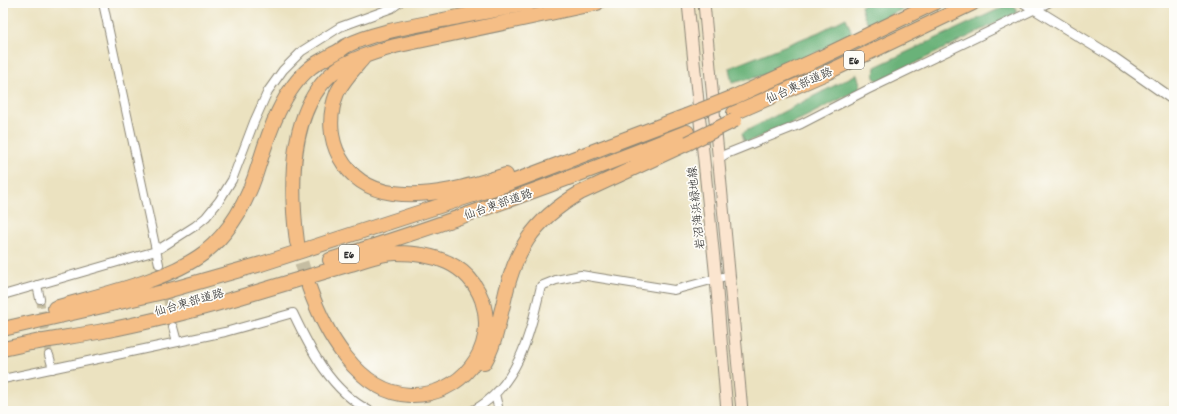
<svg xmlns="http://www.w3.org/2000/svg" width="1177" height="414" viewBox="0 0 1177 414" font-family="Dekko,'Klee One',sans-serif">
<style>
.forest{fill:#6ab279;stroke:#4a6e52}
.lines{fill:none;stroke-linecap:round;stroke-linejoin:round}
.minor-tunnel{stroke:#c5bda2;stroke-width:8;stroke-dasharray:8 4;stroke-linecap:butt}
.motorway-tunnel{stroke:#c5bda2;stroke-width:14;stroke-dasharray:14 7;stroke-linecap:butt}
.minor-casing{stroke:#8b8676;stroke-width:10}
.tertiary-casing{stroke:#8b8676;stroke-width:12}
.secondary-casing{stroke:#8b8676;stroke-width:13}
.motorway-casing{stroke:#8b8676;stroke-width:16}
.minor{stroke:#fff;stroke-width:8}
.tertiary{stroke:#fff;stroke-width:10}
.secondary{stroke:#fbe5cf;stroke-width:11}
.motorway{stroke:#f5be86;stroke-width:14}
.motorway-bridge-casing{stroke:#8b8676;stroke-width:16;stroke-linecap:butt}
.motorway-bridge{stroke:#f5be86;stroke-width:14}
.labels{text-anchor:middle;stroke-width:3.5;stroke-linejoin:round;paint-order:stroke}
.shield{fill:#fdfcf7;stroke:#6a6a68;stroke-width:1}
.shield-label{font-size:11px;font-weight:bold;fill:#2b2b2b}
.street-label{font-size:12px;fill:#2b2b2b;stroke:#fdfcf7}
</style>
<rect width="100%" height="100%" fill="#fdfcf7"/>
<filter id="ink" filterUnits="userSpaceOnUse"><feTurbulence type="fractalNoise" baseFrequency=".025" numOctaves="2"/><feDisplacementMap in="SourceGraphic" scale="8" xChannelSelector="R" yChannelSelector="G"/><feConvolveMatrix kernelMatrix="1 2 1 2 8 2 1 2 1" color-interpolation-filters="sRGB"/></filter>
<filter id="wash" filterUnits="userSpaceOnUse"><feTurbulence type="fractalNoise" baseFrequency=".012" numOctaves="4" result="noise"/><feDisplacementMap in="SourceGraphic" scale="16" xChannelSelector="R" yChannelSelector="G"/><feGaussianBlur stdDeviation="0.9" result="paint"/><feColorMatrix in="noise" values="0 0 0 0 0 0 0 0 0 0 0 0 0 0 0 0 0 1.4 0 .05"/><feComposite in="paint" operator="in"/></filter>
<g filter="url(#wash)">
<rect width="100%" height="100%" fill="#ebe2c0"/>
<!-- forest -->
<path class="forest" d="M868 3H917L869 24 864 17 861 6Z
M1012 3 1016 8V13L879 81 874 78 875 67Z
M846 18 853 36 769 74 732 83 729 68 819 32Z
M857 74 860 84V89L801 119 745 143 742 133Z"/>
</g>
<g filter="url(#ink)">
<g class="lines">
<!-- minor-tunnel -->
<path class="minor-tunnel" d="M159 264 172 320
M40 299 49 355"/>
<!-- motorway-tunnel -->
<path class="motorway-tunnel" d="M297 242 300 258 309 287"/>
<!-- minor casing -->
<g class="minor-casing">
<path id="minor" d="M103 3 159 264
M718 159 726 154 801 124 867 90 1048 3
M37 285 40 299
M3 295 156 251 195 226 206 217 219 201 232 180 254 122 268 91 283 70 302 51 340 27 392 8 399 3
M173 327 177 342
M49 355 53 369
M3 379 225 332 293 313C311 351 331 391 370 411
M495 394 499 411
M472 411C519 386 530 333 541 286L556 280 581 275 674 290 730 275"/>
</g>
<!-- tertiary casing -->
<g class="tertiary-casing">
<path id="tertiary" d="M1025 3 1111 56 1174 100"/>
</g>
<!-- secondary casing -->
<g class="secondary-casing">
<path id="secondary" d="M688 3 716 279 727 411
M704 3C716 139 730 275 742 411"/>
</g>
<!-- motorway casing -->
<g class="motorway-casing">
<path id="motorway" d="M364 57C355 68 343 80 337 93 319 138 344 187 393 193 431 198 471 186 506 175
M734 97 820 58 934 3
M734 113 826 73 973 3
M297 242C290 188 288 108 336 70 350 59 378 51 395 46L597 3
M330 260C451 222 570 179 687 132
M55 308C100 295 167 281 204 253 233 230 249 198 259 164 269 132 283 90 310 68 317 62 325 59 333 54 338 52 342 49 346 46 373 32 414 26 443 20 472 14 501 9 530 3
M3 329 163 292 261 264 504 185 686 116
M32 343C54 339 76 336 98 332 151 322 204 308 257 292 287 283 317 274 347 265 362 261 380 253 396 253 432 253 468 262 482 300 499 349 460 397 410 395 357 393 324 330 309 287
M3 349 40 341
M484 363C495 345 498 324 503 305 514 251 532 221 580 193L688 143"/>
</g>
<!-- minor -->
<use href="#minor" class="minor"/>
<!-- tertiary -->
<use href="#tertiary" class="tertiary"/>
<!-- secondary -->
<use href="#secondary" class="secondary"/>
<!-- motorway -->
<use href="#motorway" class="motorway"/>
<!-- motorway-bridge casing -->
<g class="motorway-bridge-casing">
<path id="motorway-bridge" d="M686 116 734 97
M688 143 735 120"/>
</g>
<!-- motorway-bridge -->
<use href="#motorway-bridge" class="motorway-bridge"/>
</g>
</g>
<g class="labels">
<!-- shield labels -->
<g class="shield">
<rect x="844" y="51" width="20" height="18" rx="3"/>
<rect x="339" y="245" width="20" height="18" rx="3"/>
</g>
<g class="shield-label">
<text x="854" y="64">E6</text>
<text x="349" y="258">E6</text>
</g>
<!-- street labels -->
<g class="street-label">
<text transform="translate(799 85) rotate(-24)" y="4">仙台東部道路</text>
<text transform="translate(498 204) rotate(-19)" y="4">仙台東部道路</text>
<text transform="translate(696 208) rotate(-96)" y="4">岩沼海浜緑地線</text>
<text transform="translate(189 302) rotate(-16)" y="4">仙台東部道路</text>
</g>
</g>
<!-- margin -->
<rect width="1177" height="414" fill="none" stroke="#fdfcf7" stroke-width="16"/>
</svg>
